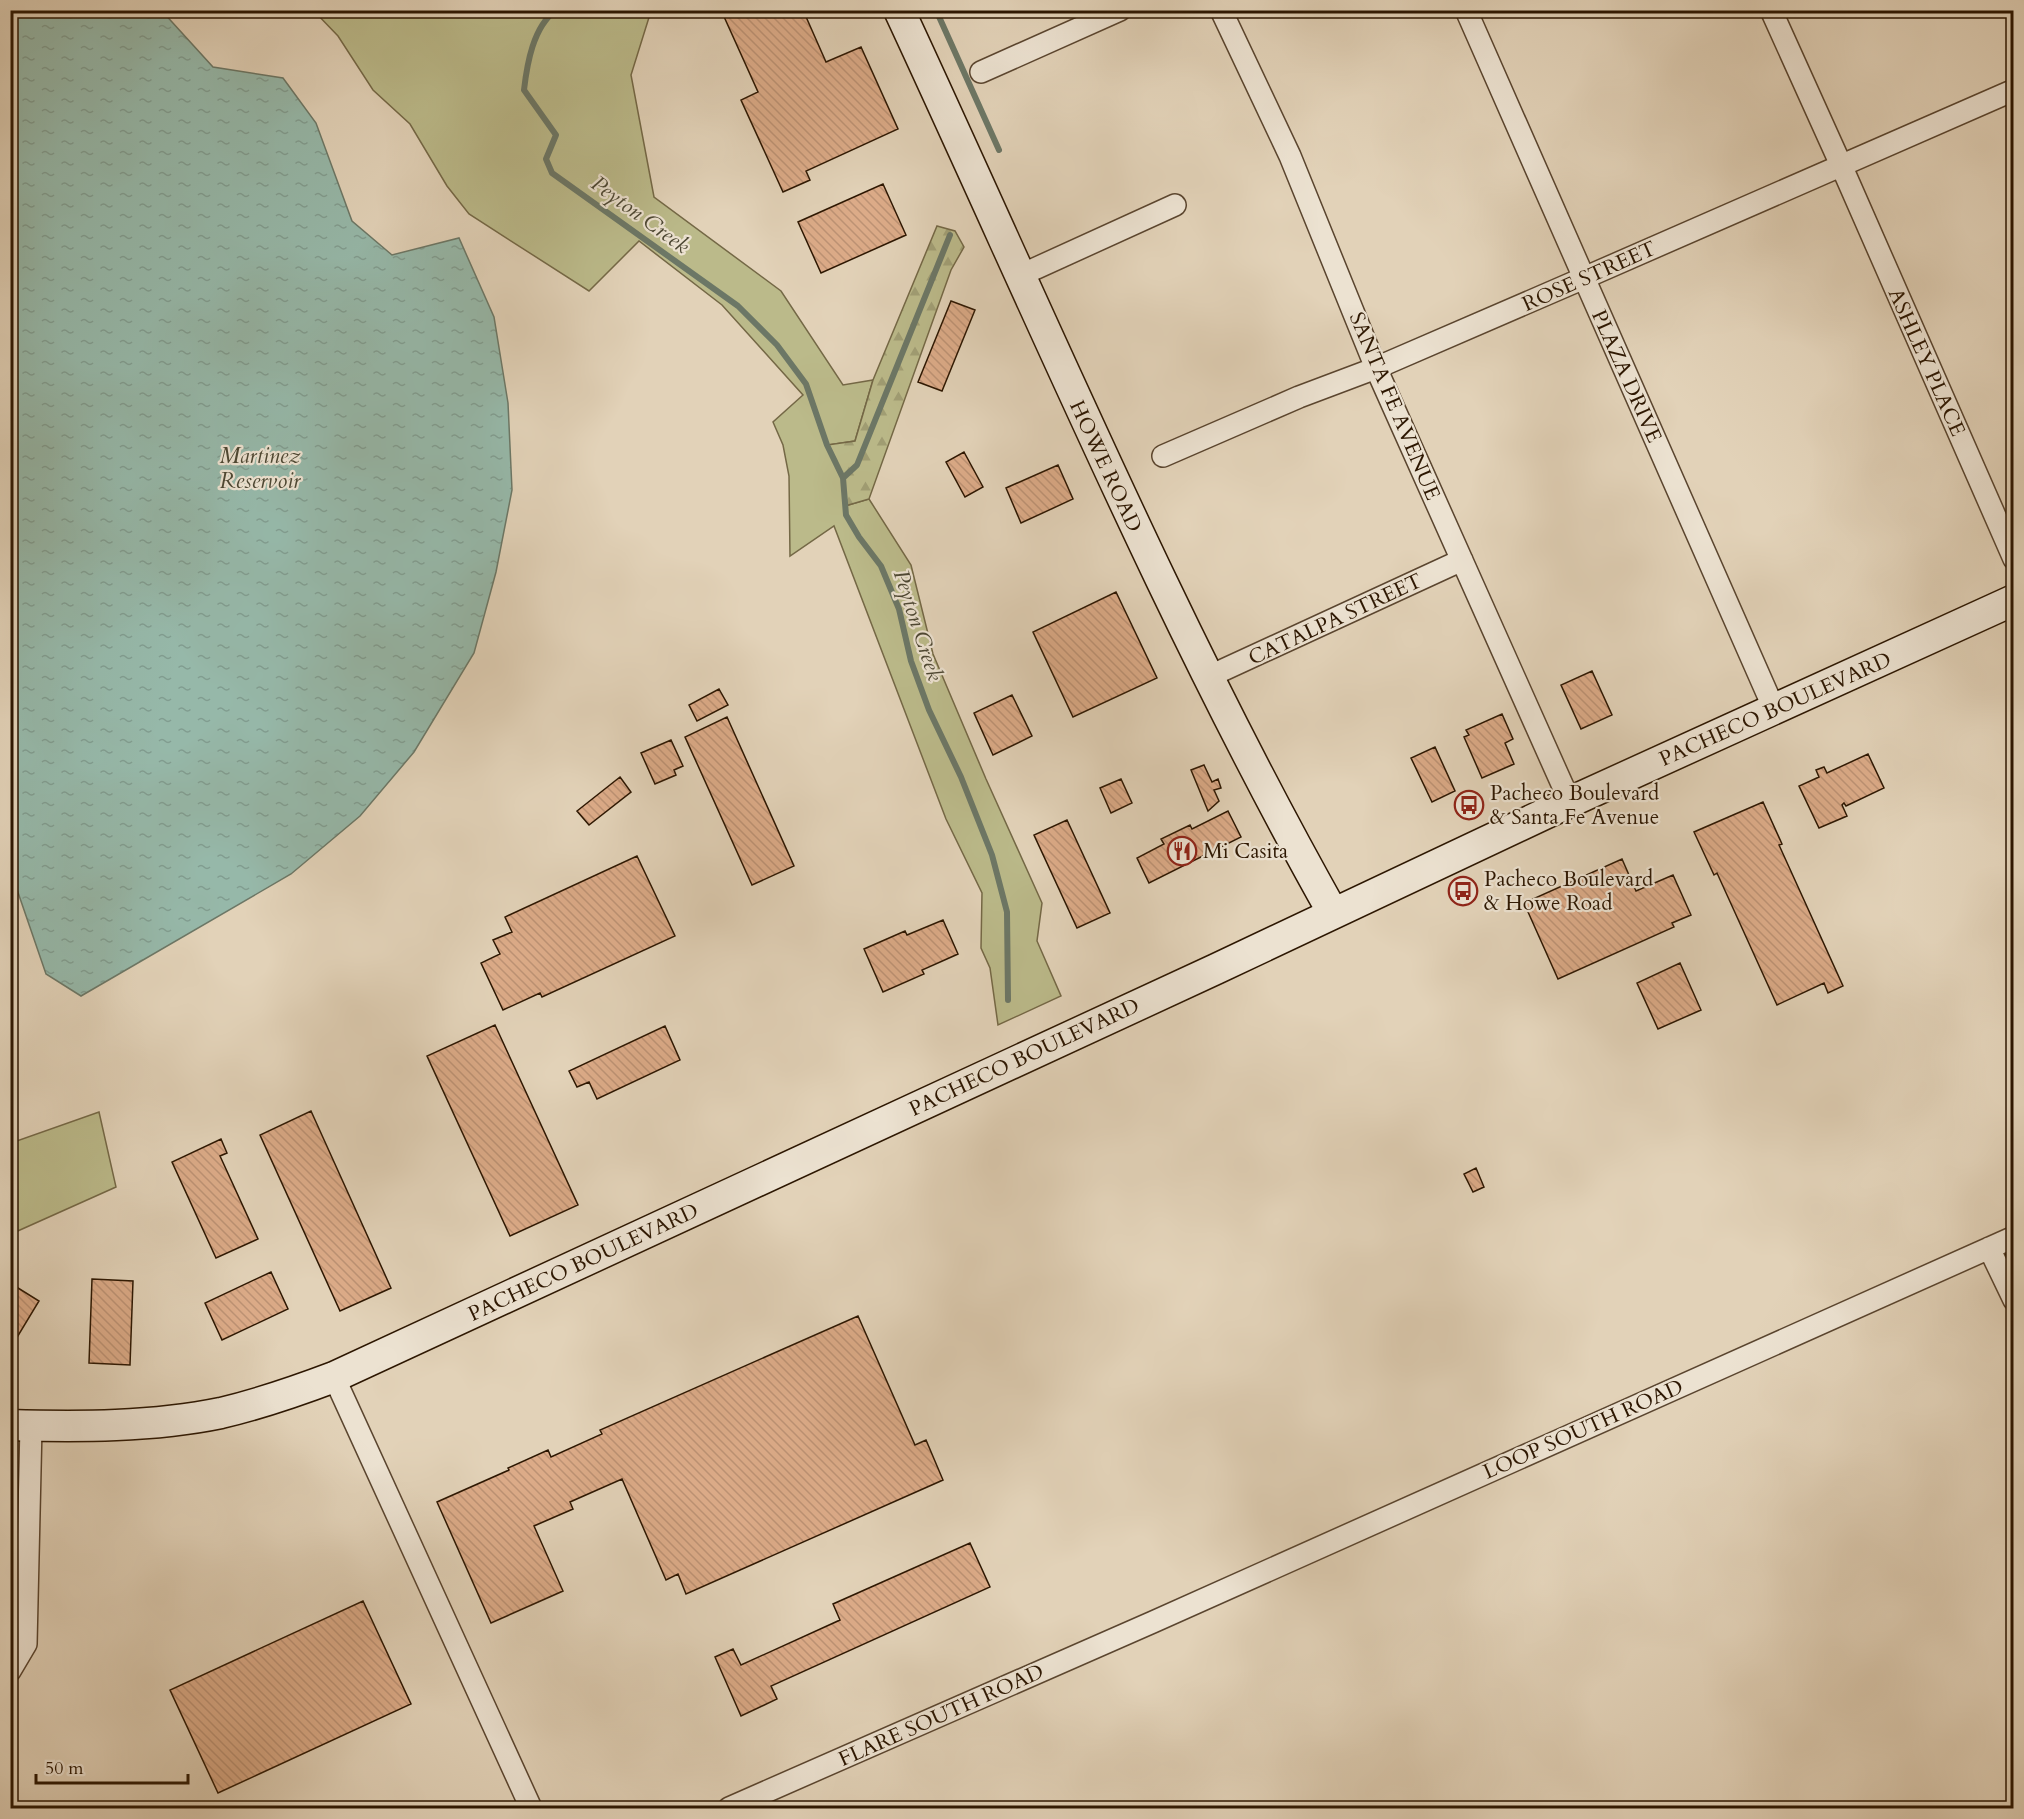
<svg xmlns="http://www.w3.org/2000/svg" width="2024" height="1819" viewBox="0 0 2024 1819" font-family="Cardo,serif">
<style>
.green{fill:#bbba8a;stroke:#746846;stroke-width:1.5}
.forest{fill:url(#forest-firs);stroke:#746846;stroke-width:1.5}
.water{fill:url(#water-ripples);stroke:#6c7766;stroke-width:1.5}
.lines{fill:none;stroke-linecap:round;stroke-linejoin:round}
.stream{stroke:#6c7766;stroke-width:6}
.building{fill:url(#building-back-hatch);stroke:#2c1601;stroke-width:1.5}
.street-casing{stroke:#5a452f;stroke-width:24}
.secondary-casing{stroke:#2c1601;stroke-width:33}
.street{stroke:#ece2d1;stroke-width:21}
.secondary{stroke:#ece2d1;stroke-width:30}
.labels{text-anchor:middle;stroke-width:4.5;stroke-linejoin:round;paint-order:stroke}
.street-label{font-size:21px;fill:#2c1601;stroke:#ece2d1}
.poi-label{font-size:21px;fill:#2c1601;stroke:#ece2d1;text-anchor:start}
.water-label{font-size:22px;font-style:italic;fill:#4c4733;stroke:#ece2d1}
</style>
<defs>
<pattern id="forest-firs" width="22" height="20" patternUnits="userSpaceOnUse" patternTransform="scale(1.5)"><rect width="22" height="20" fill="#bbba8a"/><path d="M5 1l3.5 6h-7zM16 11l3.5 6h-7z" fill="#a19f75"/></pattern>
<pattern id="water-ripples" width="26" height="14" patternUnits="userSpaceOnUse" patternTransform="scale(1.5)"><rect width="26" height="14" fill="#96b8a9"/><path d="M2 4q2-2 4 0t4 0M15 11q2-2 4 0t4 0" fill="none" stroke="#819d90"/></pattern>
<pattern id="building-back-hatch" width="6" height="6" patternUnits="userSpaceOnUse" patternTransform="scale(1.5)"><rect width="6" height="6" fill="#dcab88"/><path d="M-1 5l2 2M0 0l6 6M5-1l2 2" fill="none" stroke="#bd9274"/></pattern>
</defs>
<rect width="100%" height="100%" fill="#e2d2b8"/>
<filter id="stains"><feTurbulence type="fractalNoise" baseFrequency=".00333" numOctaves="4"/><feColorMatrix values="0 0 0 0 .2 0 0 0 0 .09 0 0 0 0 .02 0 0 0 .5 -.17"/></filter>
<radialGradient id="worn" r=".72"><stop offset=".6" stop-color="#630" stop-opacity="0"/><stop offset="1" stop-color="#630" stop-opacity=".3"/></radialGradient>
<!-- green -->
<path class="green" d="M314 11H651L631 75 654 197 781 291 843 385 873 380 855 441 827 445 843 478 845 506 869 499 911 565 933 654 986 779 1042 903 1037 941 1061 996 998 1025 990 968 981 948 982 893 946 819 834 526 790 556 789 476 783 445 773 422 803 395 722 305 639 241 589 291 469 214 447 186 410 124 373 90 338 36Z
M99 1112 116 1187 11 1234V1143Z"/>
<!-- forest -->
<path class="forest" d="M937 226 955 231 964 247 951 270 869 499 845 506 842 478 827 445 855 441 873 380Z"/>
<!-- water -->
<path class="water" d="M10 11H162L213 67 283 78 316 123 352 221 392 255 459 238 494 317 508 403 512 490 496 572 474 653 414 752 360 816 291 874 81 996 46 974 11 872Z"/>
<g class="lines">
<!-- stream -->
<path class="stream" d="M556 10C533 27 527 64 524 90L556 135 546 159 552 173 738 306 777 345 806 384 827 445 843 478 846 515 859 537 881 566 899 609 911 661 929 710 961 777 992 855 1007 912 1008 1000
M936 10 999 150
M843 478 857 465 950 235"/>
</g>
<!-- building -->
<path class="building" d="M721 10H803L826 62 861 47 898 129 806 171 810 180 783 192 741 100 758 92Z
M883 184 906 235 821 273 798 222Z
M951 301 975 310 942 391 918 382Z
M964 452 983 487 965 497 946 462Z
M1058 465 1073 499 1021 523 1006 488Z
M1116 592 1157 678 1073 717 1033 632Z
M1592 671 1612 715 1581 729 1561 685Z
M719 689 728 705 697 721 689 705Z
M1012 695 1032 736 993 755 974 713Z
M1502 714 1513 739 1505 743 1514 764 1482 778 1464 737 1469 735 1466 730Z
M727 717 794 866 752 885 685 737Z
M671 740 683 766 674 770 676 775 655 784 641 753Z
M1435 747 1455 791 1432 802 1411 758Z
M1868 754 1884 788 1846 806 1844 803 1842 805 1847 816 1819 828 1799 786 1819 777 1816 770 1824 767 1827 773Z
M1204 765 1212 782 1218 779 1221 788 1214 790 1219 801 1208 811 1191 770Z
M620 777 631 792 589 825 577 811Z
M1121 779 1132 803 1111 813 1100 788Z
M1763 802 1782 844 1779 845 1843 986 1828 993 1824 983 1777 1005 1717 873 1714 875 1694 832Z
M1228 811 1241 837 1149 883 1137 858 1164 844 1161 839 1190 825 1192 829Z
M1067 820 1110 913 1077 928 1034 835Z
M637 856 675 936 542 997 540 993 503 1010 481 963 500 954 493 940 512 932 505 917Z
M1622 859 1636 891 1673 875 1691 915 1672 923 1674 927 1558 979 1524 903Z
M943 920 958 954 922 970 924 974 883 992 864 949 905 931 907 935Z
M1680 963 1701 1010 1658 1029 1637 983Z
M495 1025 578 1205 510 1236 427 1056Z
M665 1026 680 1060 597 1099 589 1082 577 1087 569 1071Z
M311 1111 391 1288 340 1311 260 1135Z
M221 1139 227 1153 220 1156 258 1239 216 1258 172 1162Z
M1476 1168 1484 1187 1473 1192 1464 1174Z
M2014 1249V1272L2005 1253Z
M271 1272 288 1309 222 1340 205 1303Z
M92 1279 133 1281 130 1365 89 1363Z
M10 1283 39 1301 10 1349Z
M858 1316 915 1445 926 1440 943 1480 686 1594 678 1574 666 1580 622 1479 570 1502 573 1509 534 1526 563 1591 491 1623 437 1502 509 1470 508 1468 548 1450 551 1457 602 1434 600 1430Z
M970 1543 990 1587 771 1686 777 1699 741 1716 715 1657 733 1649 741 1665 840 1620 833 1604Z
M363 1601 411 1704 218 1793 170 1690Z"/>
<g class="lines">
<!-- street casing -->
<g class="street-casing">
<path id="street" d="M1221 10 1290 156 1376 368 1570 802
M1466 10 1774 709
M1771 10 1841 165 2014 559
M981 72 1120 10
M1019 276 1175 205
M1163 456 1299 397 1376 368 1584 278 2014 90
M1208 677 1462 560
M1989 1248 2014 1300
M334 1377 531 1808
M10 1671 26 1644 31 1426
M729 1808 1153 1622 2014 1237"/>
</g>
<!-- secondary casing -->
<g class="secondary-casing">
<path id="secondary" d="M899 10C1040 313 1169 622 1333 913
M10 1425C79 1427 153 1427 221 1413 259 1404 297 1391 334 1377L1216 969 1570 802 2014 600"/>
</g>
<!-- street -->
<use href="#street" class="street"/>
<!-- secondary -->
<use href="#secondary" class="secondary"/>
</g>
<!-- icons -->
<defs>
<g id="bus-ring" transform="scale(1.5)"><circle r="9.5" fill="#ece2d1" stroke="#8f2418" stroke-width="1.5"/><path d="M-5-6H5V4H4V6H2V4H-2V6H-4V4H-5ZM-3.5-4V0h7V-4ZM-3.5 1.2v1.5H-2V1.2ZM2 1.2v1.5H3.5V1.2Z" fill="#8f2418"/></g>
<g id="restaurant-ring" transform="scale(1.5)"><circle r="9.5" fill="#ece2d1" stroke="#8f2418" stroke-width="1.5"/><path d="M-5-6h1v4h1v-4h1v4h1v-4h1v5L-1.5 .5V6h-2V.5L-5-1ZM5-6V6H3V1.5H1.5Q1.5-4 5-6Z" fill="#8f2418"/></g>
</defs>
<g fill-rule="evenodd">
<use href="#bus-ring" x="1469" y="805"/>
<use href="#restaurant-ring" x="1182" y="851"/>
<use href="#bus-ring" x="1463" y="891"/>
</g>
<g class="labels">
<!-- street labels -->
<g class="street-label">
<text transform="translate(1589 276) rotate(-24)" y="7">ROSE STREET</text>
<text transform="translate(1927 362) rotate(66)" y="7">ASHLEY PLACE</text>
<text transform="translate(1627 376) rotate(66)" y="7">PLAZA DRIVE</text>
<text transform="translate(1395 406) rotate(67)" y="7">SANTA FE AVENUE</text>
<text transform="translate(1106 466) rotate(65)" y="7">HOWE ROAD</text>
<text transform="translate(1335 619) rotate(-25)" y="7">CATALPA STREET</text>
<text transform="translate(1775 709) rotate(-24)" y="7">PACHECO BOULEVARD</text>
<text transform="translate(1024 1057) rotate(-25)" y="7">PACHECO BOULEVARD</text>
<text transform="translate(583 1262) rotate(-25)" y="7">PACHECO BOULEVARD</text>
<text transform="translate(1583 1429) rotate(-24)" y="7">LOOP SOUTH ROAD</text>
<text transform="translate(941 1715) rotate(-24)" y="7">FLARE SOUTH ROAD</text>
</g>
<!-- poi labels -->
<g class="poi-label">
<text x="1490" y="800">Pacheco Boulevard<tspan x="1490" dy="24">&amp; Santa Fe Avenue</tspan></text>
<text x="1203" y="858">Mi Casita</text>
<text x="1484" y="886">Pacheco Boulevard<tspan x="1484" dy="24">&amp; Howe Road</tspan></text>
</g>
<!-- water labels -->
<g class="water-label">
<text transform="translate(641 214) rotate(36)" y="8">Peyton Creek</text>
<text x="260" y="463">Martinez<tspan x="260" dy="25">Reservoir</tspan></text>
<text transform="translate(919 625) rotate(72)" y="8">Peyton Creek</text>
</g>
</g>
<!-- margin -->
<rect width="2024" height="1819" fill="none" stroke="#e2d2b8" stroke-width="36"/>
<rect x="12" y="12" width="2000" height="1795" fill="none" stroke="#2c1601" stroke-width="3"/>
<rect x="18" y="18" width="1988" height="1783" fill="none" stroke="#2c1601" stroke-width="1.5"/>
<!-- scale -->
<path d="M36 1774v9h152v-9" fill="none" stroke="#2c1601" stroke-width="3"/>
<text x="45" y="1774" font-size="18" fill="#2c1601" stroke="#ece2d1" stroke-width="4.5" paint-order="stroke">50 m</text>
<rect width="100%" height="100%" filter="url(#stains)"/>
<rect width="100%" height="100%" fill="url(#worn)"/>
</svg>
